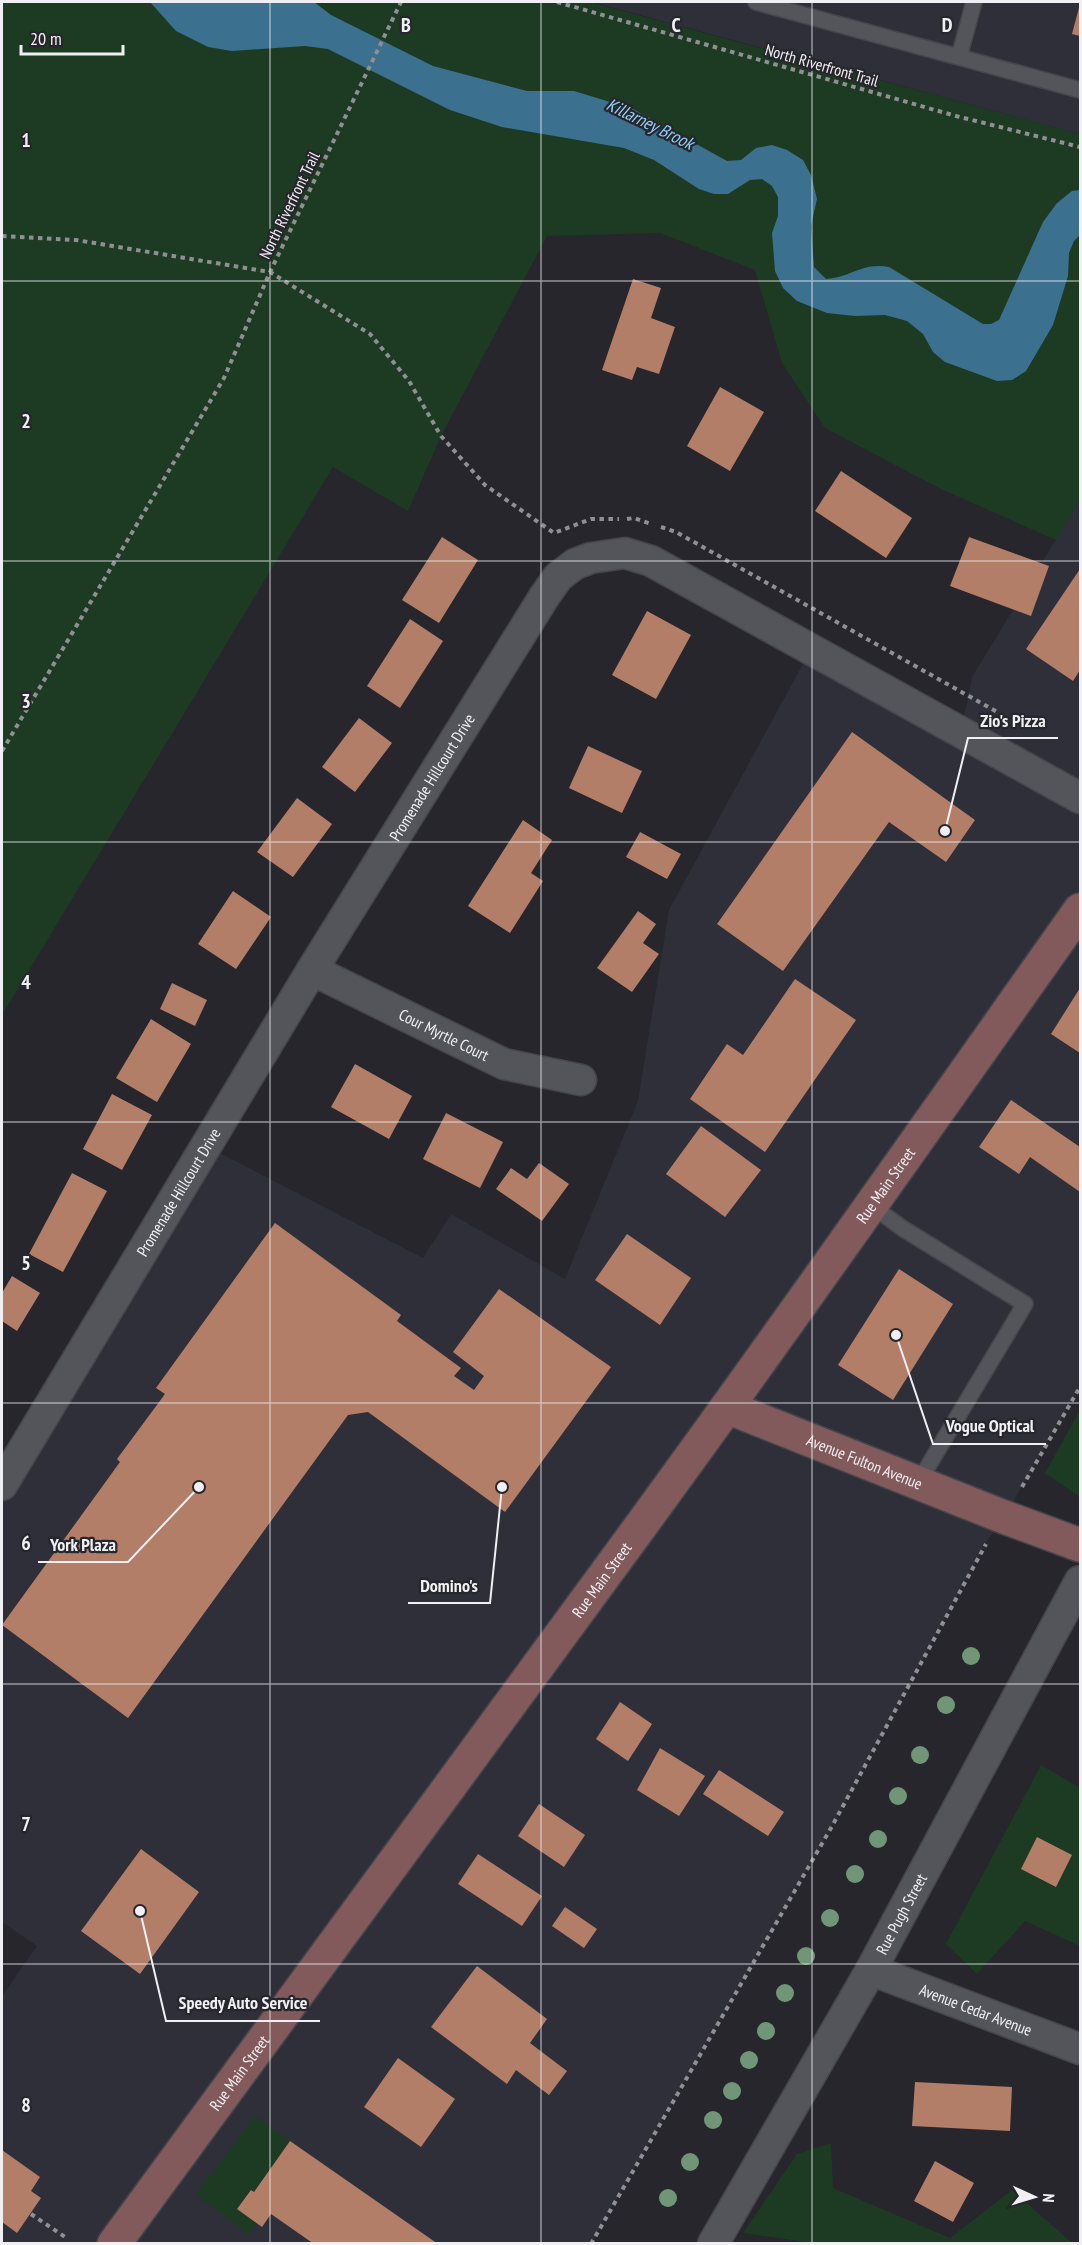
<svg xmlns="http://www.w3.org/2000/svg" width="1082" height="2245" viewBox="0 0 1082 2245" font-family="'PT Sans Narrow',sans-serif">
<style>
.built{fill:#2f2f3a}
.green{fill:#1d3b23}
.water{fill:#3c708f}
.building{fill:#b37e67}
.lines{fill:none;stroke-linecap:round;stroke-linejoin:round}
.lane-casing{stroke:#45454a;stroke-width:18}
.street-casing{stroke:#45454a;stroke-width:33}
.secondary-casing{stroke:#45454a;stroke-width:36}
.path{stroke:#8f8f94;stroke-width:4;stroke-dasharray:4.5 4.5;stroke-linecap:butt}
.lane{stroke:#54555b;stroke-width:15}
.street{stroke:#54555b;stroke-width:30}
.secondary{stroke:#835a5c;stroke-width:33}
.tree{fill:#709577}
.grid{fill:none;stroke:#f0f0f4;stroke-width:1.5;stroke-opacity:0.55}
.labels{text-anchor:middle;stroke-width:4.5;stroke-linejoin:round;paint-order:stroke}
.street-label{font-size:16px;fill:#f0f0f4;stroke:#26262c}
.water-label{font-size:18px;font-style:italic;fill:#90cef5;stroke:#26262c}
.grid-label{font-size:20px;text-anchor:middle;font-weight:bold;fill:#f0f0f4;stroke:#26262c;stroke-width:4.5;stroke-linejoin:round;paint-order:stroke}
.leader{fill:none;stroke:#f0f0f4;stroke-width:2}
.callout-dot{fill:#f0f0f4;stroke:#26262c;stroke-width:2}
.callout-label{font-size:18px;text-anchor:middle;font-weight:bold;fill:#f0f0f4;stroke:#26262c;stroke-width:4.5;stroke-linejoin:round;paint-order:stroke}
</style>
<rect width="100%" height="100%" fill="#26262c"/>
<!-- built -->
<path class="built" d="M589 2H1080V134L592 2Z
M1080 500V1387L1004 1517 987 1541 831 1828 591 2243H2V1996L37 1946 2 1922V1485L206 1146 423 1258 451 1214 565 1279 638 1101 669 910 811 649 961 733 972 677Z"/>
<!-- green -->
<path class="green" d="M2 2H589L1080 134V500L1056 540 939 488 825 428 782 363 755 270 660 233 547 236 441 436 408 511 333 467 2 1015Z
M1080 1410V1497L1045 1473Z
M1041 1765 1080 1788V1946L1025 1921 977 1974 946 1944Z
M255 2116 290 2141 254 2192 250 2190 238 2209 257 2223 249 2234 196 2195Z
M831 2143 833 2188 950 2238 1012 2190 1072 2243 821 2244 743 2233 797 2154Z"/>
<!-- water -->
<path class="water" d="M150 2H314L331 15 433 66 527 91H574L633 109 727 161 741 160 756 148 772 145 787 150 803 160 811 175 817 199 811 226 814 267 826 279C852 277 862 262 889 267L983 324H991L999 320 1043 222 1057 203 1072 191 1080 190V235L1074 241 1069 253 1068 276 1053 325 1026 371 1012 380 997 381 945 362 933 352 923 334 907 321 885 315 855 316 827 313 797 301 783 288 775 271 772 233 778 216V197L772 186 762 179 750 180 728 194H714L699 189 654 160 624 148 502 127 450 110 328 49 305 46 232 51 208 47 176 31Z"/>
<!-- building -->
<path class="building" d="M1080 4V36L1072 34Z
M633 279 661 288 651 318 675 327 659 374 637 367 632 380 602 370Z
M720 387 764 412 730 471 687 446Z
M841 471 912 518 886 558 815 511Z
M442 537 478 560 439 623 402 600Z
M969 537 1049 566 1031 616 950 586Z
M1080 569V670L1073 681 1026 649Z
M647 611 691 635 656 699 612 675Z
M410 619 443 641 400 708 367 686Z
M359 718 392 743 355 792 322 767Z
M852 732 975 820 946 862 889 822 783 971 717 924Z
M588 746 642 771 622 813 569 788Z
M297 798 332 824 293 877 257 852Z
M523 820 552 840 531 873 543 881 510 933 468 906Z
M640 832 681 854 667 879 626 857Z
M233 891 271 917 236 969 198 944Z
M638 911 656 924 643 943 659 954 632 992 597 968Z
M795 979 856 1020 765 1152 690 1099 727 1044 743 1055Z
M172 983 207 1000 195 1026 160 1009Z
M1080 988V1053L1051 1034Z
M151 1019 191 1044 157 1102 116 1078Z
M355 1064 412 1096 389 1139 331 1107Z
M112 1094 152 1115 122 1170 83 1149Z
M1011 1100 1080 1147V1192L1030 1157 1019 1174 979 1147Z
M446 1113 503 1142 480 1188 423 1159Z
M701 1126 761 1170 725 1217 666 1174Z
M539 1163 569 1184 542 1221 496 1189 511 1168 527 1179Z
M72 1173 107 1191 63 1272 29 1254Z
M275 1223 401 1315 397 1321 461 1368 454 1376 474 1390 484 1376 453 1352 499 1289 611 1367 505 1512 368 1412 348 1415 128 1718 2 1625 120 1462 117 1459 165 1394 156 1388Z
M627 1234 691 1278 660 1325 595 1280Z
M899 1269 953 1304 893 1400 838 1365Z
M12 1276 40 1293 17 1331 2 1321V1293Z
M620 1702 652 1724 628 1761 596 1739Z
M660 1748 705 1776 679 1816 637 1790Z
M719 1770 784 1812 768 1836 703 1794Z
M539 1804 585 1835 564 1867 518 1836Z
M1037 1837 1072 1855 1056 1887 1021 1869Z
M141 1849 199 1892 140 1974 81 1931Z
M478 1854 542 1896 522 1926 458 1884Z
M565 1907 597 1929 584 1948 552 1926Z
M477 1966 547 2019 530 2043 567 2071 549 2095 516 2070 507 2084 431 2027Z
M398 2058 455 2099 421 2147 364 2107Z
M915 2082 1012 2087 1010 2131 912 2126Z
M290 2141 438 2244H314L271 2214 262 2227 237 2209 251 2190 254 2192Z
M2 2150 40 2177 31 2191 41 2198 17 2233 2 2222Z
M935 2161 974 2183 953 2222 914 2201Z"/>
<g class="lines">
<!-- lane casing -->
<g class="lane-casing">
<path id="lane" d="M756 2 1080 90
M959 57 974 2
M871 1205 902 1228 1025 1304 918 1483"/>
</g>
<!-- street casing -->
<g class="street-casing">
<g id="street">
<path id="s1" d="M312 970 504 1064 581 1080"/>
<path id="s2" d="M2 1485 312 970 544 597 558 577 575 564 591 558 625 553 651 561 1080 798"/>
<path id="s3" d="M871 1970 1080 2049"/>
<path id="s4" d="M713 2244 871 1970 1080 1581"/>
</g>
</g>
<!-- secondary casing -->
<g class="secondary-casing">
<g id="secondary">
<path id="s5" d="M727 1407 1004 1517 1080 1545"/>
<path id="s6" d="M114 2244C309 1976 507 1711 701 1443 829 1266 954 1088 1080 910"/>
</g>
</g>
<!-- path -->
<path class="path" d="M557 2 956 116 1080 147
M2 236 76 240 270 272 370 334 409 381 441 436 485 485 554 533 591 519H619
M627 519 634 518 651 524
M661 527 676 532 999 713
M2 751 224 378 270 272 401 2
M1022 1487 1080 1387
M31 2214 68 2239
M591 2244 831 1828 986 1544"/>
<!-- lane -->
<use href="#lane" class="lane"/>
<!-- street -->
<use href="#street" class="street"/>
<!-- secondary -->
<use href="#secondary" class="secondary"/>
</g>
<!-- trees -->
<g class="tree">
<circle cx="971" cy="1656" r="9"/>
<circle cx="946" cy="1705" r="9"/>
<circle cx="920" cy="1755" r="9"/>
<circle cx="898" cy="1796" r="9"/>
<circle cx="878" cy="1839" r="9"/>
<circle cx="855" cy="1874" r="9"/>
<circle cx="830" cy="1918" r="9"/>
<circle cx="806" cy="1956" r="9"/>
<circle cx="785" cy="1993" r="9"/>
<circle cx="766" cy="2031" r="9"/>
<circle cx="749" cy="2060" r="9"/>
<circle cx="732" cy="2091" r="9"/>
<circle cx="713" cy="2120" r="9"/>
<circle cx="690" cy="2162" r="9"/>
<circle cx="668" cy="2198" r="9"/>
</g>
<!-- grid -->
<path class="grid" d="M270 2V2244M541 2V2244M812 2V2244M2 281H1080M2 561H1080M2 842H1080M2 1122H1080M2 1403H1080M2 1684H1080M2 1964H1080"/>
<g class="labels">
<!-- street labels -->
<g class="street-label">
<text transform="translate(822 65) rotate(16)" y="6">North Riverfront Trail</text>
<text transform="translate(289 205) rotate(-64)" y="6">North Riverfront Trail</text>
<text dy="6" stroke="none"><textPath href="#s2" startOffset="828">Promenade Hillcourt Drive</textPath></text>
<text dy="6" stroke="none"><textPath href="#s1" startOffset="147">Cour Myrtle Court</textPath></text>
<text dy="6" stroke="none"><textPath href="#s6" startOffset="1310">Rue Main Street</textPath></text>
<text dy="6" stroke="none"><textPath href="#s2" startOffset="342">Promenade Hillcourt Drive</textPath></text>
<text dy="6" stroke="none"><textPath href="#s5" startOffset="148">Avenue Fulton Avenue</textPath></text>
<text dy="6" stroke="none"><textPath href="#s6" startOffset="824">Rue Main Street</textPath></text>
<text dy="6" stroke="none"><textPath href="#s4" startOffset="380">Rue Pugh Street</textPath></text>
<text dy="6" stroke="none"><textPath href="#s3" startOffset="112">Avenue Cedar Avenue</textPath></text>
<text dy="6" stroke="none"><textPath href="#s6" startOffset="212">Rue Main Street</textPath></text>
</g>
<!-- water labels -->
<g class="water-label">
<text transform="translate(650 124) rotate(26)" y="6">Killarney Brook</text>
</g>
</g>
<g class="grid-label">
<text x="406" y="32">B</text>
<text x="676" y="32">C</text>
<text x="947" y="32">D</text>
<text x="26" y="147">1</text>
<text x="26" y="428">2</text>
<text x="26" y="708">3</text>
<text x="26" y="989">4</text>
<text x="26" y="1270">5</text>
<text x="26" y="1550">6</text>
<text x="26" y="1831">7</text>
<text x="26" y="2112">8</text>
</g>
<!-- callouts -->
<path class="leader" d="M945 831L968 738H1058M896 1335L933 1444H1046M199 1487L128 1562H38M502 1487L490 1603H408M140 1911L166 2021H320"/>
<g class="callout-dot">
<circle cx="945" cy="831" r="6"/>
<circle cx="896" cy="1335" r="6"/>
<circle cx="199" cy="1487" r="6"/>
<circle cx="502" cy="1487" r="6"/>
<circle cx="140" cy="1911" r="6"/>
</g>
<g class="callout-label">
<text x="1013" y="727">Zio's Pizza</text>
<text x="990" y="1432">Vogue Optical</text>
<text x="83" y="1551">York Plaza</text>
<text x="449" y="1592">Domino's</text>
<text x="243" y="2009">Speedy Auto Service</text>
</g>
<!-- border -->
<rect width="1082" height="2245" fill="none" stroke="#f0f0f4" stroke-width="6"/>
<!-- north arrow -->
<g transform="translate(1034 2197) rotate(94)" stroke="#26262c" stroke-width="4.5" paint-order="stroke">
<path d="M0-4.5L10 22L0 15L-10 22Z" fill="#f0f0f4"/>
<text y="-9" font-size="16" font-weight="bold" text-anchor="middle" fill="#f0f0f4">N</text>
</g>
<!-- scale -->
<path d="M21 45v9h102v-9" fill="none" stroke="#f0f0f4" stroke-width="3"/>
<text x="30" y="45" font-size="18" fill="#f0f0f4" stroke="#26262c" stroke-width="4.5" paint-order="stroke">20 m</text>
</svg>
